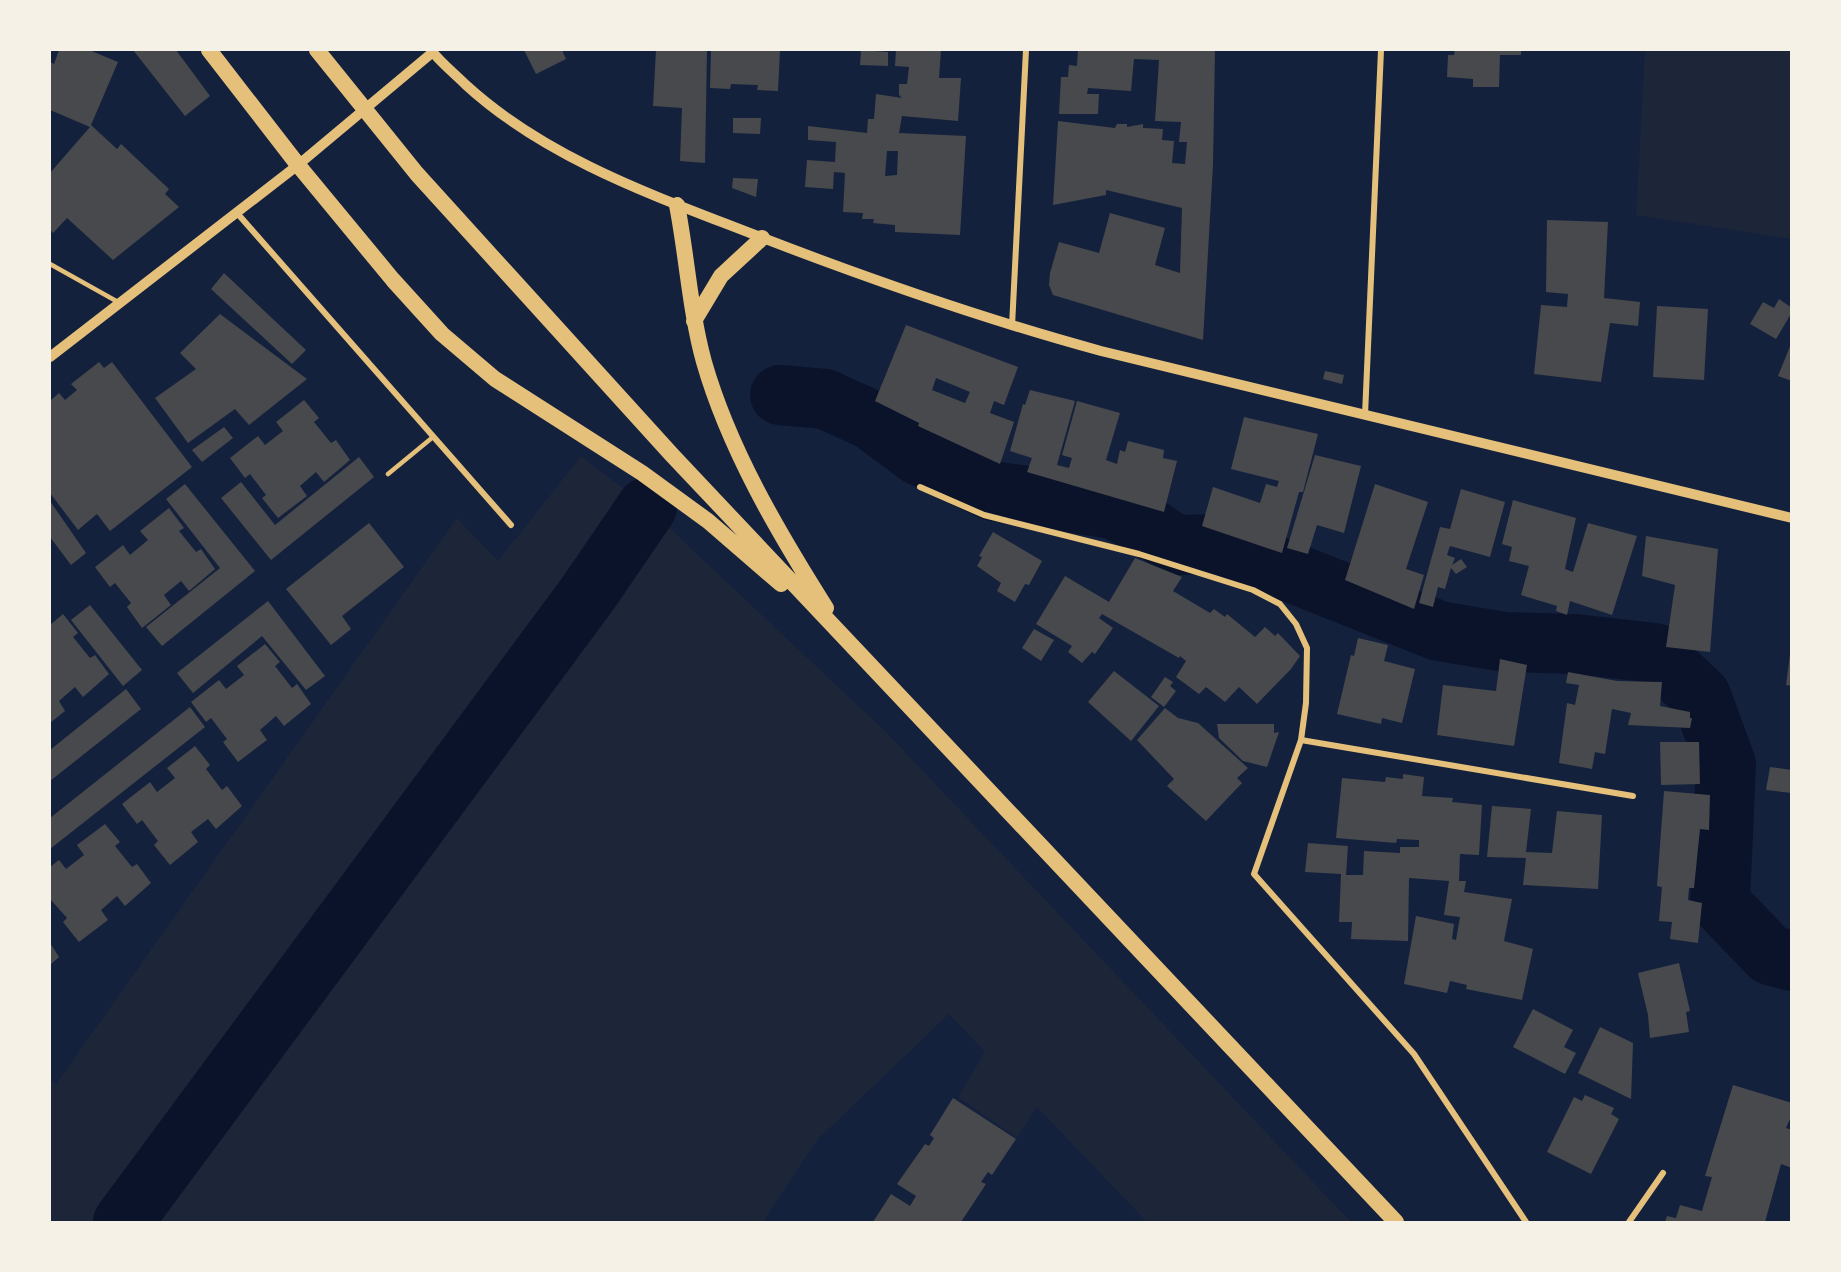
<svg xmlns="http://www.w3.org/2000/svg" width="1841" height="1272" viewBox="0 0 1841 1272" font-family="'PT Sans',sans-serif">
<style>
.green{fill:#1d2539}
.lines{fill:none;stroke-linecap:round;stroke-linejoin:round}
.river{stroke:#0b132b;stroke-width:60}
.building{fill:#48494c;fill-rule:evenodd}
.service{stroke:#e5c07b;stroke-width:4.5}
.minor{stroke:#e5c07b;stroke-width:6}
.tertiary{stroke:#e5c07b;stroke-width:10}
.trunk{stroke:#e5c07b;stroke-width:16}
</style>
<rect width="100%" height="100%" fill="#14213d"/>
<!-- green -->
<path class="green" d="M1645 50H1791V239L1636 215Z
M581 456 647 507 884 730 1351 1222H1147L1037 1107 1017 1138 958 1097 985 1052 949 1014 817 1140 763 1222H50V1079L56 1084 457 518 498 561Z"/>
<g class="lines">
<!-- river -->
<path class="river" d="M780 395 825 399 871 420 918 455 993 491 1113 509 1153 530 1175 545 1220 544 1439 631 1505 642 1575 644 1655 653 1701 696 1726 764 1720 903 1770 955 1792 961
M123 1222 589 592 647 507"/>
</g>
<!-- building -->
<path class="building" d="M59 50H89L118 62 91 125 117 149 121 144 169 189 165 194 179 207 113 260 67 218 53 233 50 229V173L90 127 50 110V62L54 64Z
M133 50H176L210 96 185 116Z
M524 50H562L566 59 536 74Z
M656 50H707L705 163 680 161 682 108 653 106Z
M711 50H780L778 91 757 90 758 85 731 84 730 89 710 88Z
M861 50 888 52V66L860 65Z
M896 50H941L939 78H961L958 121 902 116 899 133 966 136 960 235 895 232V225L873 223 874 219H862L863 213 843 212 845 173 834 172 833 189 805 187 807 160 835 162 836 142 808 140V126L867 133 868 119H874L876 94 902 98 899 95V84H907L909 67 895 66ZM887 151H898L897 175 885 176Z
M1078 50H1215L1213 165 1203 340 1053 295 1049 285 1050 273 1059 242 1099 253 1110 213 1165 228 1155 265 1180 273 1182 208 1106 190V195L1053 205 1058 121 1115 128 1117 124H1127V127L1143 124V128L1163 129 1162 140 1174 141 1172 163 1185 164 1187 142H1179L1181 122 1155 121 1159 60 1134 59 1131 91 1088 88 1087 94H1099L1098 114H1059L1061 77H1068L1069 65 1077 66Z
M1455 50H1521V55H1500L1499 87H1473V79L1447 77 1448 55H1454Z
M733 118H761L760 134 733 133Z
M733 178 758 179 756 197 732 188Z
M1547 220 1608 222 1604 298 1640 302 1638 326 1610 323 1601 382 1534 374 1541 305 1567 307 1568 294 1546 292Z
M224 273 306 350 292 364 211 289Z
M1779 299 1792 308V312L1776 339 1750 324 1763 302 1774 308Z
M1657 306 1708 309 1704 380 1653 377Z
M220 314 307 379 249 425 235 409 188 443 155 398 196 369 180 353Z
M906 325 1018 367 1004 405 994 401 990 413 1014 422 1000 464 918 426 919 423 875 401ZM936 378 970 392 965 403 932 390Z
M1791 344H1792V381L1778 376Z
M99 362 104 368 112 362 192 467 110 531 97 514 78 530 50 493V401L59 393 65 400 77 390 71 384Z
M1325 371 1344 375 1342 384 1323 379Z
M1030 390 1075 401 1057 465 1069 468 1072 458 1062 455 1077 401 1120 413 1106 460 1117 464 1120 450 1125 452 1128 441 1164 450 1163 458 1177 461 1164 512 1027 472 1032 458 1010 451 1023 404 1025 405Z
M304 400 319 418 314 422 331 443 336 440 350 460 324 482 316 472 300 486 307 496 278 518 262 498 266 495 250 474 245 478 230 458 258 436 265 445 283 431 276 422Z
M1244 417 1318 434 1303 492H1299L1282 553 1202 526 1213 487 1260 503 1266 484 1277 487 1279 481 1231 469Z
M224 427 233 438 202 462 192 450Z
M1315 455 1361 466 1344 533 1317 525 1308 554 1287 548Z
M359 457 374 477 271 560 221 498 241 482 275 525Z
M185 484 255 571 162 646 146 627 220 568 166 499Z
M1375 484 1428 502 1406 569 1424 575 1414 609 1345 580Z
M1461 489 1505 502 1490 557 1450 546 1447 555 1455 558 1452 565 1461 559 1467 567 1456 574 1451 568 1445 589 1438 587 1433 607 1419 603 1440 527 1450 529Z
M1513 500 1576 518 1565 569 1573 572 1588 523 1637 536 1612 615 1570 601 1567 615 1556 611 1557 606 1521 595 1529 566 1509 561 1512 547 1502 544Z
M50 501 86 553 71 565 50 537Z
M169 508 184 528 179 531 196 552 201 549 215 569 189 591 181 581 164 595 171 605 142 628 127 607 131 603 115 583 110 587 95 567 123 545 130 555 148 540 140 531Z
M369 523 404 567 342 616 351 629 331 645 286 589Z
M993 532 1042 561 1029 585 1025 584 1015 602 997 591 1001 583 977 566 982 557 979 556Z
M1646 536 1718 549 1710 652 1666 647 1675 585 1642 576Z
M1135 558 1182 577 1173 591 1210 613 1214 609 1225 617 1227 614 1255 637 1265 627 1275 636 1278 633 1300 656 1291 669 1257 704 1239 687 1225 702 1206 687 1199 694 1176 677 1186 661 1180 656 1179 658 1102 614 1099 618 1113 628 1095 654 1092 652 1082 663 1068 652 1072 646 1036 624 1065 576 1109 602Z
M268 601 325 676 306 690 262 636 193 693 177 673Z
M90 605 142 670 123 686 71 620Z
M63 614 78 633 73 637 90 658 95 655 109 674 83 697 75 687 59 701 65 711 50 723V625Z
M1034 629 1054 640 1041 661 1022 648Z
M1358 638 1388 645 1384 661 1415 669 1402 723 1382 718 1381 724 1337 714 1351 655 1354 656Z
M265 644 280 662 275 666 292 688 297 684 311 704 284 726 276 716 260 730 267 740 238 762 223 742 227 739 211 718 206 722 191 702 219 680 226 689 244 675 237 666Z
M1790 654H1792V686L1786 685Z
M1500 659 1527 665 1514 746 1437 735 1443 685 1496 691Z
M1114 671 1159 706 1131 741 1088 702Z
M1568 672 1617 681 1662 682 1660 706 1690 712V718H1692L1690 728 1628 725 1631 713 1612 709 1605 754 1595 752 1592 769 1559 763 1567 703 1575 705 1579 685 1566 683Z
M1165 677 1173 682 1170 686 1176 691 1164 707 1151 697Z
M126 689 141 709 50 781V750Z
M190 707 205 727 50 849V818Z
M1165 708 1178 718 1198 723 1248 768 1237 778 1242 783 1206 821 1167 786 1174 779 1137 740Z
M1217 724H1274V733L1279 732 1267 767 1243 761 1219 738Z
M1660 742H1699L1700 784 1661 785Z
M195 746 210 765 206 769 222 790 227 786 242 806 216 829 208 819 191 832 198 842 170 865 154 845 158 841 142 820 137 824 122 804 150 782 157 792 175 778 167 768Z
M1770 767 1792 770V793L1766 790Z
M1403 774 1424 777 1422 796 1453 798 1452 802 1482 805 1479 855 1460 854 1459 881H1466L1464 892 1512 899 1504 941 1533 949 1522 1000 1466 989 1467 985 1450 981 1447 993 1404 984 1416 916 1454 924 1452 939 1456 940 1460 917 1444 915 1449 881 1409 878 1408 941 1351 939 1352 922H1339L1341 874 1305 872 1308 843 1348 846 1346 875H1363L1364 851 1400 853V847H1419V840L1397 839 1396 843 1336 838 1342 778 1385 782 1386 777 1403 779Z
M1664 791 1710 795 1709 830 1700 829 1694 888H1689L1688 900 1702 903 1698 943 1670 939 1672 922 1659 921 1662 887 1657 886Z
M1492 806 1531 809 1526 852 1552 853 1557 811 1602 815 1598 889 1523 885 1526 858 1487 857Z
M105 824 120 842 115 846 132 867 137 864 151 883 125 906 117 896 101 910 108 920 79 942 63 922 67 918 50 899V867L59 860 66 869 84 855 77 845Z
M50 943 59 957 50 965Z
M1679 963 1690 1011 1686 1012 1689 1032 1650 1038 1648 1015 1638 973Z
M1533 1009 1573 1030 1564 1047 1576 1053 1565 1074 1513 1047Z
M1600 1027 1633 1043 1631 1099 1578 1073Z
M1733 1085 1792 1103V1114L1786 1128 1792 1130V1168L1781 1164 1765 1222H1665L1667 1216 1676 1218 1680 1205 1702 1211 1712 1177 1705 1176Z
M1585 1095 1614 1108 1611 1114 1619 1119 1591 1174 1547 1152 1574 1097 1582 1101Z
M953 1098 1016 1139 992 1175 988 1172 981 1182 986 1184 961 1222H873L891 1194 910 1206 916 1196 897 1184 925 1144 929 1146 934 1138 930 1135Z"/>
<g class="lines">
<!-- service -->
<path class="service" d="M50 264 118 302
M388 474 433 437"/>
<!-- minor -->
<path class="minor" d="M237 213 511 525
M1012 326 1026 50
M1365 415 1381 50
M920 487 984 515 1139 554 1253 590 1280 604 1296 624 1307 648 1306 703 1301 740 1254 874 1414 1054 1526 1222
M1301 740 1633 796
M1629 1222 1663 1173"/>
<!-- tertiary -->
<path class="tertiary" d="M431 50C441 63 455 74 466 85 547 159 655 196 755 235 869 279 983 319 1101 351L1792 518
M50 357 298 165 433 52"/>
<!-- trunk -->
<path class="trunk" d="M209 50 298 165 393 280 442 334 495 379 642 473 708 521 781 584
M317 50 417 174 672 455 1396 1222
M677 205C687 257 690 311 704 362 729 449 778 532 826 608
M694 321 721 276 762 238"/>
</g>
<!-- border -->
<rect width="1841" height="1272" fill="none" stroke="#f6f1e7" stroke-width="102"/>
</svg>
